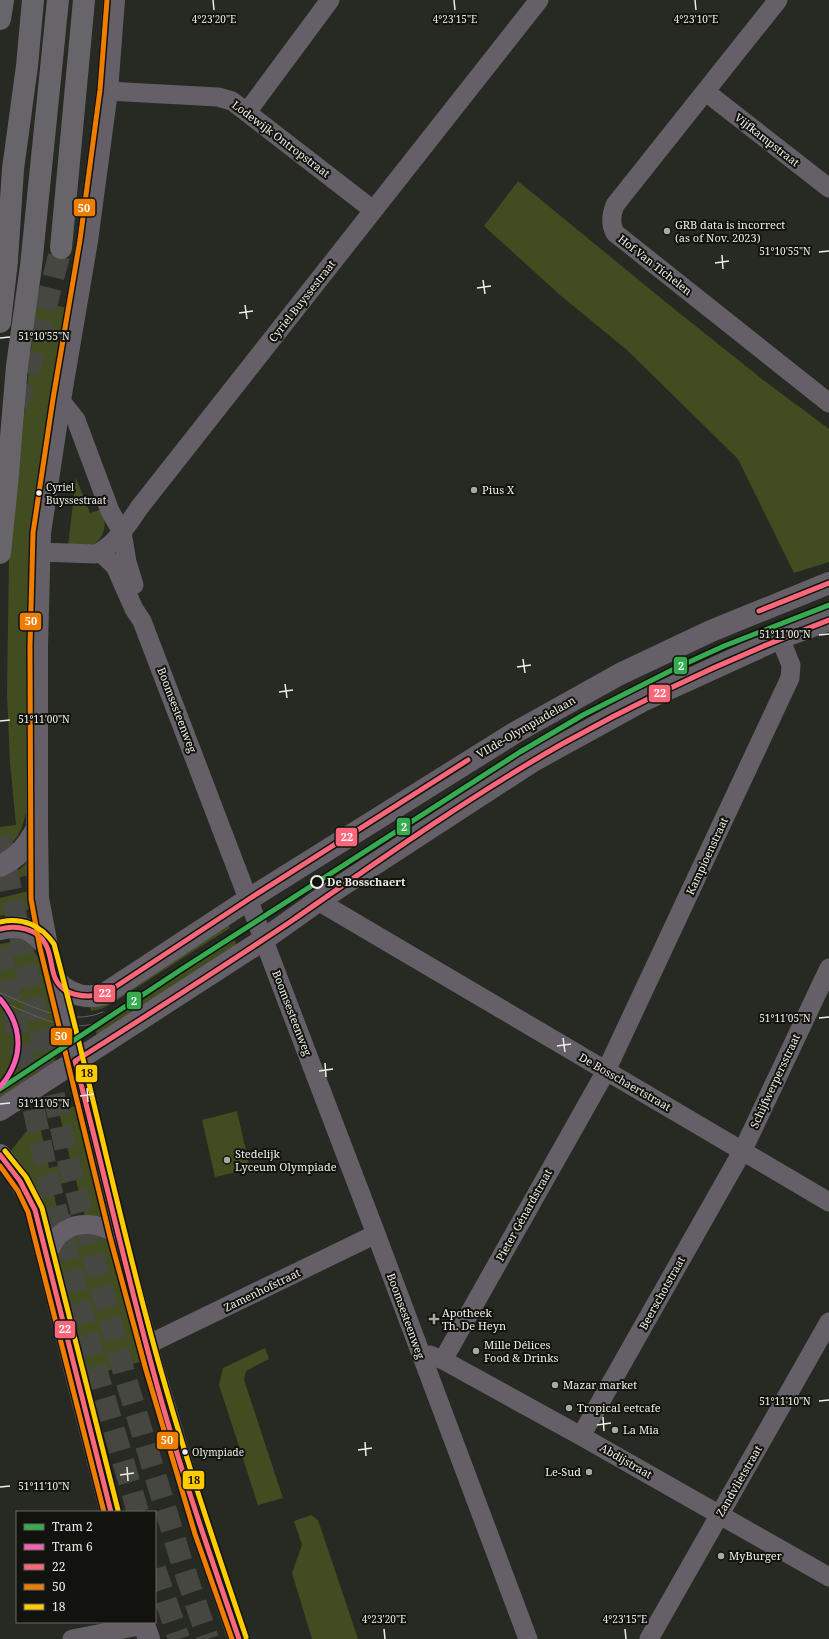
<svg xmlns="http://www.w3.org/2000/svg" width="829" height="1639" viewBox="0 0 829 1639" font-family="'Noto Serif',serif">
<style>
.green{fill:#414d21}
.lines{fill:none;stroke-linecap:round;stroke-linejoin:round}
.highway-tunnel{stroke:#454740;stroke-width:22;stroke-dasharray:22 11;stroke-linecap:butt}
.minor{stroke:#655f68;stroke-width:19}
.major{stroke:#655f67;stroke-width:22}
.highway{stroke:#68656a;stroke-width:22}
.tram{stroke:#636063;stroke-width:1}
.bus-1-casing{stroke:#12130e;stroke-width:8}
.bus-2-casing{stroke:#12130e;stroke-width:8}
.bus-3-casing{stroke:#12130e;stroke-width:8}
.bus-1{stroke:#fa677a;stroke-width:5}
.bus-2{stroke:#ef7d00;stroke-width:5}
.bus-3{stroke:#fc0;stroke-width:5}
.tram-1-casing{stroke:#12130e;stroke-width:8}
.tram-2-casing{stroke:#12130e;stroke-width:8}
.tram-1{stroke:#35ac4f;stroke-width:5}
.tram-2{stroke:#f960b3;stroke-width:5}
.ticks{fill:none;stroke:#ecefe7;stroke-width:1.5}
.poi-dot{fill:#a7aaa2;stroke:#12130e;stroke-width:1.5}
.bus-dot{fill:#ecefe7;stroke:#12130e;stroke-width:1.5}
.stop-dot{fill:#12130e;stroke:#ecefe7;stroke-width:2}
.labels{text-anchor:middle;stroke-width:4;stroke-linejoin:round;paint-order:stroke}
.bus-label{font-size:10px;fill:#ecefe7;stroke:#12130e;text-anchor:start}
.street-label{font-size:11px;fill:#ecefe7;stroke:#12130e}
.poi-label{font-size:11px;fill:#ecefe7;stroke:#12130e;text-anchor:start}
.stop-label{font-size:11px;font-weight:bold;fill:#ecefe7;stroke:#12130e;text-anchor:start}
.ticks-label{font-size:10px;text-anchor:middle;fill:#ecefe7;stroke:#12130e;stroke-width:4;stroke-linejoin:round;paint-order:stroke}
.line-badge{stroke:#12130e;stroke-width:1.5}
.badge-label{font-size:11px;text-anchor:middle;font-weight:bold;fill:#fff}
.pale-badge-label{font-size:11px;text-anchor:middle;font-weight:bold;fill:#111}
</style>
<rect width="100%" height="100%" fill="#272923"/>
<!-- green -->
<path class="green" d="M518 181 668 304 762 379 829 429V562L794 573 738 459 627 350 560 295 484 226Z
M36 302 68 308 29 798C24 820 23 840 0 851V827L16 825 10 763 7 694 9 559Z
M76 478 90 513 102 509C107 521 106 540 91 545 84 547 75 545 68 546Z
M29 860V875L0 882V880C12 877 21 869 29 860Z
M29 891 31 909 0 916V898Z
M228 923 230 928 111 1004 101 1009 91 1011 90 1004Z
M234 939 237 946 97 1037 96 1031Z
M17 941C30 946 35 950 40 962L61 1047 53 1063 0 1097V944Z
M77 1105 107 1221 85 1217 76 1180 52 1186 59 1217 71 1214V1218L49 1232 9 1153 26 1132 39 1121 49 1168 71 1163 59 1112Z
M237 1111 250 1169 215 1177 202 1120Z
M79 1233H92L107 1240 143 1361 85 1377 57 1263C58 1247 64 1239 79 1233Z
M265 1348 269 1359 246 1371 244 1380 283 1498 258 1505 219 1385 223 1368Z
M311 1515 318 1520 358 1639H312L292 1573 302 1545 294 1521Z"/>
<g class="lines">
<!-- highway-tunnel -->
<path class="highway-tunnel" d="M17 404 31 364 61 248
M0 836 25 961 68 1160 124 1373 182 1563 208 1639
M0 948 47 1173 99 1379 138 1512
M155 1569 179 1639"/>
<!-- minor -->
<path class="minor" d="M778 0 615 205C611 215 610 224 615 233L829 403
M107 91 218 97 232 101 373 210
M706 92 829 188
M247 112 330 0
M60 400 76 420 110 511 122 532 127 562 134 585
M40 552 95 554C113 548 129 523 139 508L539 0
M100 552 115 566 134 609 142 621 376 1234 528 1639
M318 901 829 1202
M47 1254C51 1248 54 1240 59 1235 76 1219 100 1223 117 1235
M147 1345 376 1234
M430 1355 443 1360 581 1436 829 1577
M443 1360 606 1071 790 678 791 665 780 638
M581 1436 743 1150 829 968
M72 1639 144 1625
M649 1639 829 1322"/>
<!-- major -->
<path class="major" d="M114 0 107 91 87 241 60 400 40 533 37 646V828L38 898 47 946 75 1061 117 1235 153 1368 202 1532 239 1639
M0 866C19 857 27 846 37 828
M0 929C23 923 32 930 47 946
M56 981C70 995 88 1000 106 993L249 899 516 732 620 674 711 631 829 583
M0 1110 263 940 318 901 533 761 642 701 780 638 829 620
M0 1155C15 1173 26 1188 35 1210L79 1387 111 1512
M143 1622 149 1639"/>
<!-- highway -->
<path class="highway" d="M0 19 3 0
M61 248 84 0
M0 322 7 261 13 169 27 66 33 0
M0 553 7 485 17 366 31 266 58 0"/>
<!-- tram -->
<path class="tram" d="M0 993C33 1006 67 1027 103 1012
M0 1001C35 1015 72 1038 109 1018"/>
<!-- bus-1 casing -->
<g class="bus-1-casing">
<path id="bus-1" d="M759 611 829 583
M0 929C16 925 38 928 46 945 51 955 51 966 54 975 61 997 87 999 106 993L249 899 468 760
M0 1155 20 1181 35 1210 111 1512
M239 1639C212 1561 185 1483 162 1403 130 1290 105 1175 75 1061 148 1015 221 968 293 920 381 859 469 797 562 744 648 696 737 655 829 620"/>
</g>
<!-- bus-2 casing -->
<g class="bus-2-casing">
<path id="bus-2" d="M107 0 100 90 80 240 53 399 33 533 30 646 31 899 40 948 110 1237 146 1370 195 1534 232 1639
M0 1166 18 1191 28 1212 104 1512"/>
</g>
<!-- bus-3 casing -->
<g class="bus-3-casing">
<path id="bus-3" d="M0 922C22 917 41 925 54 944 87 1067 113 1192 146 1316 174 1424 210 1531 246 1637
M5 1151 26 1177 42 1208 118 1510"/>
</g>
<!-- bus-1 -->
<use href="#bus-1" class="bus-1"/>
<!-- bus-2 -->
<use href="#bus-2" class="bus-2"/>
<!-- bus-3 -->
<use href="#bus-3" class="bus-3"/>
<!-- tram-1 casing -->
<g class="tram-1-casing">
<path id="tram-1" d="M0 1089 182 969 520 752 583 715 676 668 724 646 829 605"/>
</g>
<!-- tram-2 casing -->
<g class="tram-2-casing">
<path id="tram-2" d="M0 999C24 1027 24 1059 0 1087"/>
</g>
<!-- tram-1 -->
<use href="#tram-1" class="tram-1"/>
<!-- tram-2 -->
<use href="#tram-2" class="tram-2"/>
</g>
<!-- ticks -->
<path class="ticks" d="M213 0 214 10M454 0 455 10M695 0 696 10M819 252 829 251M722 255 723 269M715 263 729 261M483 280 485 294M477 288 491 286M245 305 247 319M239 313 253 311M0 338 10 337M819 635 829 634M523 659 525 673M517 667 531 665M285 684 287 698M279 692 293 690M0 721 10 720M819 1018 829 1017M563 1038 565 1052M557 1046 571 1044M325 1063 326 1077M319 1071 333 1069M87 1088 88 1102M80 1096 94 1094M0 1104 10 1103M819 1401 829 1400M603 1417 604 1431M597 1425 611 1423M365 1442 366 1456M358 1450 372 1448M127 1467 128 1481M120 1475 134 1473M0 1487 10 1486M384 1629 385 1639M625 1629 626 1639"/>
<!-- markers -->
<g class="poi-dot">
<circle cx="667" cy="231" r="4"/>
<circle cx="474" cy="490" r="4"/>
<circle cx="227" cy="1160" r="4"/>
<path d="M432 1313h4v4h4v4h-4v4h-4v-4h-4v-4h4z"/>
<circle cx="476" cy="1351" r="4"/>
<circle cx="555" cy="1385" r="4"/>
<circle cx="569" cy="1408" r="4"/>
<circle cx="615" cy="1430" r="4"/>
<circle cx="589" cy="1472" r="4"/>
<circle cx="721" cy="1556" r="4"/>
</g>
<g class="bus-dot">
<circle cx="39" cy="493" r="3.5"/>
<circle cx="185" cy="1452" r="3.5"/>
</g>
<circle class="stop-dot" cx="317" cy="882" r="6"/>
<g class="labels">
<!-- bus labels -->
<g class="bus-label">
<text x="46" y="491">Cyriel<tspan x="46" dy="13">Buyssestraat</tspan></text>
<text x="192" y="1456">Olympiade</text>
</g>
<!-- street labels -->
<g class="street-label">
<text transform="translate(281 139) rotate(37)" y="4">Lodewijk Ontropstraat</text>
<text transform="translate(767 140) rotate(38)" y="4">Vijfkampstraat</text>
<text transform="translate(655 265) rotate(38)" y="4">Hof Van Tichelen</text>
<text transform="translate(302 301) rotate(-52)" y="4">Cyriel Buyssestraat</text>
<text transform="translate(177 710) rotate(69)" y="4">Boomsesteenweg</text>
<text transform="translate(526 727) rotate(-30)" y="4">VIIde-Olympiadelaan</text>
<text transform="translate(707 856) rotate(-65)" y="4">Kampioenstraat</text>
<text transform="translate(292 1013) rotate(69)" y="4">Boomsesteenweg</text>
<text transform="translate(775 1081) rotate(-65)" y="4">Schijfwerpersstraat</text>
<text transform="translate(625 1082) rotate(30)" y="4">De Bosschaertstraat</text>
<text transform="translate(524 1215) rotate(-61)" y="4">Pieter Génardstraat</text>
<text transform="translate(262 1290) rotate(-26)" y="4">Zamenhofstraat</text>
<text transform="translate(662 1293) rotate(-61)" y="4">Beerschotstraat</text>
<text transform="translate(406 1316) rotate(70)" y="4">Boomsesteenweg</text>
<text transform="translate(626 1461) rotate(30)" y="4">Abdijstraat</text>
<text transform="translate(739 1481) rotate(-60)" y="4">Zandvlietstraat</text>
</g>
<!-- poi labels -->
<g class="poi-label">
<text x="675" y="229">GRB data is incorrect<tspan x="675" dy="13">(as of Nov. 2023)</tspan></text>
<text x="482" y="494">Pius X</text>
<text x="235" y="1158">Stedelijk<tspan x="235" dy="13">Lyceum Olympiade</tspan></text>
<text x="442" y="1317">Apotheek<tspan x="442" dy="13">Th. De Heyn</tspan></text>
<text x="484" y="1349">Mille Délices<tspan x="484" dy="13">Food &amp; Drinks</tspan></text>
<text x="563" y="1389">Mazar market</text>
<text x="577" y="1412">Tropical eetcafe</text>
<text x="623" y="1434">La Mia</text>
<text x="581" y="1476" text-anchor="end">Le-Sud</text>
<text x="729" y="1560">MyBurger</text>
</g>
<!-- stop labels -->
<g class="stop-label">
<text x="327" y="886">De Bosschaert</text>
</g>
</g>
<g class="ticks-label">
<text x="214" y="23">4°23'20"E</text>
<text x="455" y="23">4°23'15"E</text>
<text x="696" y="23">4°23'10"E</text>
<text x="785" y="255">51°10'55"N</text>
<text x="44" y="340">51°10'55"N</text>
<text x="785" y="638">51°11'00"N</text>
<text x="44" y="723">51°11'00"N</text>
<text x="785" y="1022">51°11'05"N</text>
<text x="44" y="1107">51°11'05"N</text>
<text x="785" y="1405">51°11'10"N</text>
<text x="44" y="1490">51°11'10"N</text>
<text x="384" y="1623">4°23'20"E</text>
<text x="625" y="1623">4°23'15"E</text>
</g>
<g class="line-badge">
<rect x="73" y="198" width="23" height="19" rx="4" fill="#ef7d00"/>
<rect x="19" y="612" width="23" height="19" rx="4" fill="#ef7d00"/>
<rect x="673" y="656" width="15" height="19" rx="4" fill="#35ac4f"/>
<rect x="648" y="684" width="23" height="19" rx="4" fill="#fa677a"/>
<rect x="396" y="817" width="15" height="19" rx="4" fill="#35ac4f"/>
<rect x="335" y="827" width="23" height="20" rx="4" fill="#fa677a"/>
<rect x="93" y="984" width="23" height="19" rx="4" fill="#fa677a"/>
<rect x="126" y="991" width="16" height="19" rx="4" fill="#35ac4f"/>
<rect x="50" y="1027" width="23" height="19" rx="4" fill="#ef7d00"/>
<rect x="75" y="1064" width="23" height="19" rx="4" fill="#fc0"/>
<rect x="54" y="1320" width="22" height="19" rx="4" fill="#fa677a"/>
<rect x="156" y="1431" width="23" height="19" rx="4" fill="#ef7d00"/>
<rect x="182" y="1470" width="23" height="20" rx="4" fill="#fc0"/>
</g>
<g class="badge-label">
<text x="84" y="212">50</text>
<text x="31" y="625">50</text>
<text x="681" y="670">2</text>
<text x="660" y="697">22</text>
<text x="404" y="831">2</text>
<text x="347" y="841">22</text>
<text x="105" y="997">22</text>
<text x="134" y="1005">2</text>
<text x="61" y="1040">50</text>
<text x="65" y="1333">22</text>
<text x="167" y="1444">50</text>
</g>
<g class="pale-badge-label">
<text x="87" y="1077">18</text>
<text x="194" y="1484">18</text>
</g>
<!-- legend -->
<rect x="16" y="1511" width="140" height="112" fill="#12130e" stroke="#696b65"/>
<rect x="24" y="1524" width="20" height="6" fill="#35ac4f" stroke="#696b65"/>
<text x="52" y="1531" font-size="12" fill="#ecefe7">Tram 2</text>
<rect x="24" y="1544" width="20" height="6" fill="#f960b3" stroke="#696b65"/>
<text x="52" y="1551" font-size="12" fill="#ecefe7">Tram 6</text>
<rect x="24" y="1564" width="20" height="6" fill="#fa677a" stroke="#696b65"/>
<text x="52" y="1571" font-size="12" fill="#ecefe7">22</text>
<rect x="24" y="1584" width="20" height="6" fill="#ef7d00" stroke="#696b65"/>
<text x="52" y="1591" font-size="12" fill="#ecefe7">50</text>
<rect x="24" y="1604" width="20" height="6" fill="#ffcc00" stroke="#696b65"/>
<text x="52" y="1611" font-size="12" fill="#ecefe7">18</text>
</svg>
